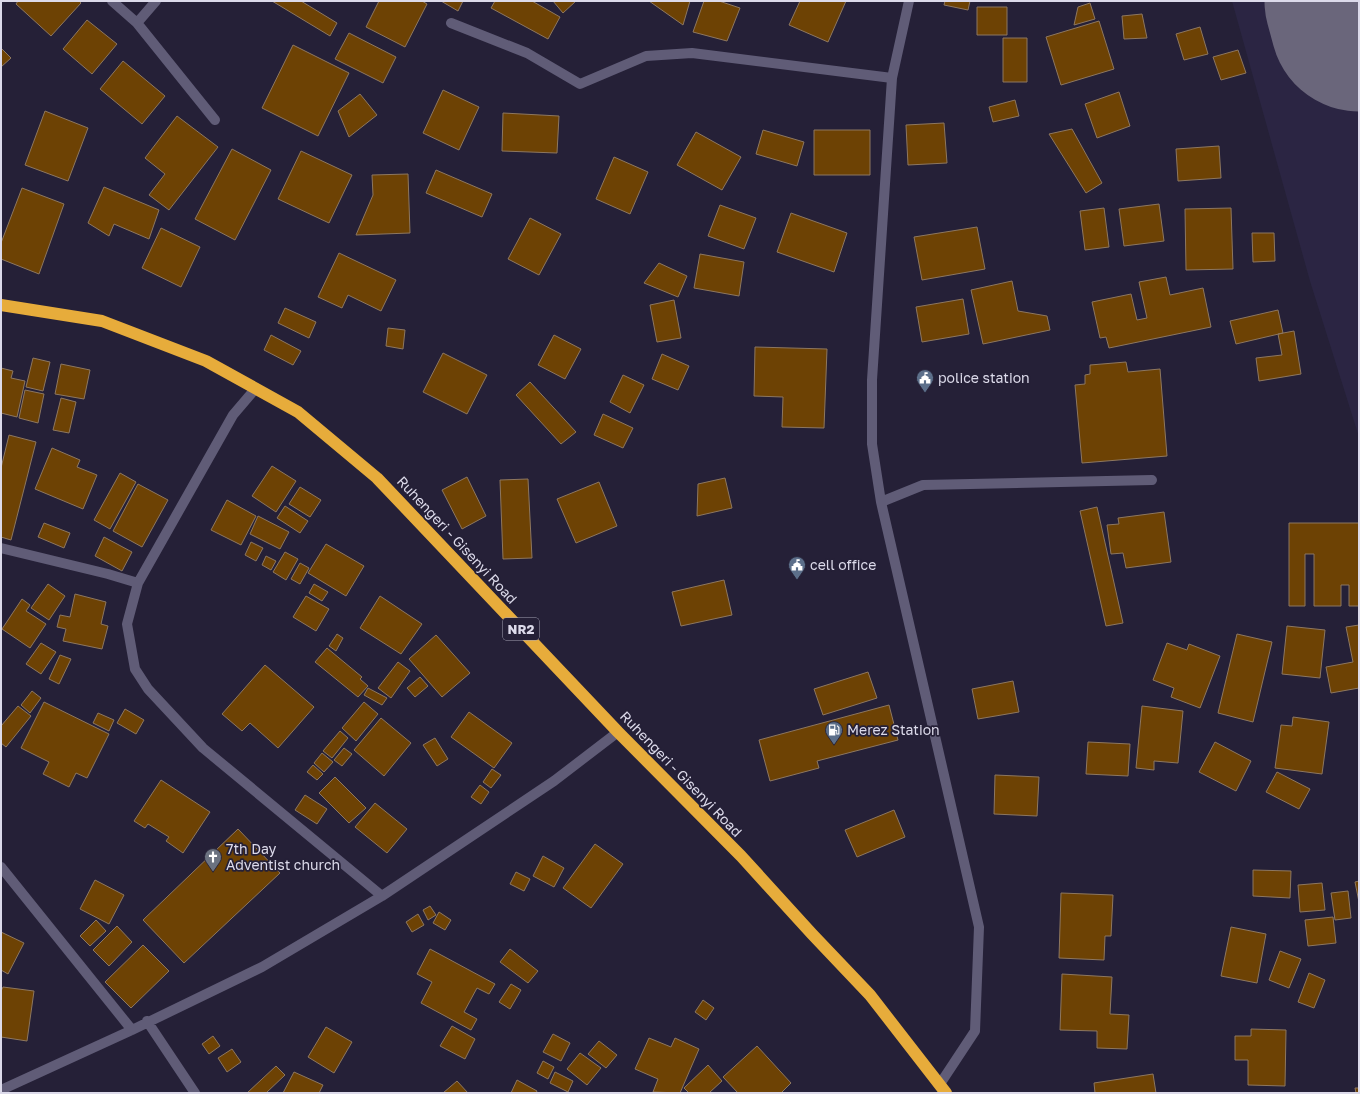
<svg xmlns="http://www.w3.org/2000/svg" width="1360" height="1094" viewBox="0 0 1360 1094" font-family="'Golos Text',sans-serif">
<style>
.built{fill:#2b2543}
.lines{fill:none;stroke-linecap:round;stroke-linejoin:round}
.runway{stroke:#6a667b;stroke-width:177}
.building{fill:#6d4204;stroke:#8d7760}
.minor{stroke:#605c77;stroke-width:10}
.highway{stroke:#e7ac3b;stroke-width:12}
.labels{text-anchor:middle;stroke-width:3.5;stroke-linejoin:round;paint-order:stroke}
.shield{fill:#252037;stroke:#a5a2b4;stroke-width:1}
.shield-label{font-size:13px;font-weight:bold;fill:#dcdaea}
.poi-label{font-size:14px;fill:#dcdaea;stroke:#252037;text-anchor:start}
.street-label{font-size:14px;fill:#dcdaea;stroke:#252037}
</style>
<rect width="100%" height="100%" fill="#252037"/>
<!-- built -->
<path class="built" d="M1232 1H1359V437L1310 281Z"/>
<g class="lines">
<!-- runway -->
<path class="runway" d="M1353 1 1359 23"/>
</g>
<!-- building -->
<path class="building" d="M18 1H79L81 3 51 36 16 4Z
M272 1H301L337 23 330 36Z
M379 1H422L427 4 405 47 366 27Z
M441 1H463L458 11Z
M495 1H532L560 17 548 39 491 8Z
M553 1H576L563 13Z
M649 1H690L683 25Z
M704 1H719L740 8 727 41 693 32Z
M800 1H846L828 42 789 25Z
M945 1H970L968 10 944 5Z
M1090 3 1095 19 1074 25 1078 7Z
M977 7H1007V35H977Z
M1142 14 1147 38 1124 39 1122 16Z
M87 20 117 44 92 74 63 49Z
M1099 21 1114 69 1061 85 1046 37Z
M1200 27 1208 54 1184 60 1176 34Z
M349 33 396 57 383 83 335 59Z
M1003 38H1027V82H1003Z
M293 45 349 73 318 136 262 108Z
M1 48 11 58 1 67Z
M1238 50 1246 73 1221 80 1213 57Z
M123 61 165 96 142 124 100 89Z
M443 90 479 107 459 150 423 133Z
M1119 92 1130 126 1097 138 1085 104Z
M360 94 377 115 349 137 338 111Z
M1015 100 1019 116 993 122 989 107Z
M45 111 88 128 68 181 25 165Z
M503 113 559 116 557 153 502 151Z
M177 116 218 147 169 210 149 195 165 174 145 158Z
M944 123 947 163 908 165 906 125Z
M1072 129 1102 183 1086 193 1049 134Z
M763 130 804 142 797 166 756 154Z
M814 130H870V175H814Z
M696 132 741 157 722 190 677 165Z
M1219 146 1221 178 1178 181 1176 149Z
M232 149 271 170 235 240 195 219Z
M301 151 352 175 329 223 278 199Z
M614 157 648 172 630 214 596 199Z
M436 170 492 194 482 217 426 193Z
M408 174 410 233 356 235 373 195 372 175Z
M104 187 159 210 149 239 114 224 109 236 88 223Z
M22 188 64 204 39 274 1 259V243Z
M1159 204 1164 241 1124 246 1119 209Z
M720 205 756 218 744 249 708 236Z
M1104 208 1109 247 1085 250 1080 211Z
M1231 208 1233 269 1186 270 1185 209Z
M791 213 847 233 834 272 777 252Z
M530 218 561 234 539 275 508 259Z
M977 227 985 269 922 280 914 237Z
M161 228 200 247 181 287 142 268Z
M1252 233H1274L1275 261 1253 262Z
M339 253 396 280 381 311 348 295 342 308 318 297Z
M700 254 744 262 739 296 694 288Z
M659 263 687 276 678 297 644 283Z
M1166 277 1170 295 1203 288 1211 327 1109 348 1106 337 1100 338 1092 302 1131 294 1137 320 1147 318 1139 282Z
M1012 281 1018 311 1047 316 1050 330 983 344 971 290Z
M963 299 969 334 922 342 916 307Z
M674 300 681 338 657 342 650 305Z
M285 308 316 322 309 338 278 323Z
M1278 310 1283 333 1236 344 1230 321Z
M388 328 405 330 403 349 386 346Z
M1294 331 1301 374 1259 381 1256 358 1282 355 1278 334Z
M271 335 301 351 293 365 264 350Z
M554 335 581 349 565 379 538 365Z
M755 347 827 349 824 428 782 427 783 397 754 396Z
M443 353 487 375 467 414 423 392Z
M662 354 689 366 678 390 652 379Z
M33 358 50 362 43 391 26 387Z
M1126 362 1128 372 1160 369 1167 456 1082 463 1075 385 1085 384V375L1090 374V365Z
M61 364 90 370 84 399 55 394Z
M1 368 13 371 11 378 25 381 17 417 1 413Z
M623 375 644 385 630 413 610 402Z
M530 382 576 432 561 444 516 395Z
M25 390 44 394 38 423 19 418Z
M61 398 76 402 69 433 53 430Z
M603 414 633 428 623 448 594 435Z
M9 435 36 442 11 540 1 537V468Z
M52 448 80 460 77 467 97 475 83 509 35 489Z
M272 466 296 481 276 512 252 496Z
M120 473 136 482 110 529 94 520Z
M467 477 486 516 462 529 442 490Z
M725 478 732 508 697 516 698 484Z
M528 479 532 558 503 559 500 480Z
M599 482 617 526 576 543 557 499Z
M138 484 168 500 142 547 113 531Z
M300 487 321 500 310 517 289 504Z
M227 500 256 516 241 545 211 530Z
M285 506 308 521 300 533 277 518Z
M1097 507 1123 623 1106 626 1080 511Z
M1164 512 1171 562 1126 568 1123 553 1111 554 1107 525 1119 524 1118 518Z
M258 516 289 532 280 549 250 534Z
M44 523 70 533 64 548 38 537Z
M1289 523H1359V606H1349V585H1341V606H1314V554H1305V606H1289Z
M104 537 132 552 122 571 95 556Z
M251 542 263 548 256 561 245 555Z
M326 544 364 566 346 596 308 573Z
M285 552 298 559 286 580 273 572Z
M266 556 276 561 271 570 262 565Z
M300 563 309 568 300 584 291 579Z
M724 580 732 615 681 626 672 592Z
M48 584 65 596 49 620 31 608Z
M314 584 328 592 322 601 309 593Z
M75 594 106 602 101 624 108 626 102 649 63 641 66 629 57 627 60 615 70 617Z
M306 596 329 609 316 631 293 617Z
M380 596 422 624 401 654 360 628Z
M22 599 30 605 26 611 46 624 30 648 2 629Z
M1359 625V688L1331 693 1326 667 1353 662 1346 627Z
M1287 626 1325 630 1320 678 1282 674Z
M337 634 343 638 336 651 329 646Z
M1237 634 1272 642 1253 722 1218 713Z
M436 635 470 673 442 697 409 659Z
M41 643 56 652 41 674 26 664Z
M1167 643 1187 650 1189 644 1220 656 1200 708 1171 697 1174 688 1153 680Z
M327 648 362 677 360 679 368 686 358 697 315 662Z
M60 655 71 659 59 684 49 679Z
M398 662 410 671 391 698 378 688Z
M265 665 314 707 278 748 250 723 242 731 222 714Z
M868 672 877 698 823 715 814 689Z
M420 677 428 686 415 697 407 688Z
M1013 681 1019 712 978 719 972 689Z
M368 688 387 698 382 705 364 695Z
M32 691 41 698 30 713 21 705Z
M44 702 109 734 87 778 76 773 69 787 43 774 49 762 21 748Z
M364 702 378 714 356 741 342 728Z
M889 705 898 740 817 761 819 768 770 781 759 740Z
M18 706 31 716 6 747 1 743V726Z
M1142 706 1183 711 1178 763 1154 761V770L1136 768Z
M125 709 144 720 136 734 117 723Z
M469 712 512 743 494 768 451 737Z
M98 713 114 720 109 731 93 723Z
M1293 717 1329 722 1322 774 1275 768 1281 725 1292 726Z
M381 718 411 743 384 776 354 750Z
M340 731 348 738 332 758 323 751Z
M435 738 448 759 437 766 423 745Z
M1088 742 1130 744 1128 776 1086 774Z
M1215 742 1251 761 1236 791 1199 772Z
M344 748 352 754 342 766 334 760Z
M322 753 333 762 324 772 314 763Z
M313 765 323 774 317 780 307 772Z
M492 769 501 775 491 788 483 782Z
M1277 772 1310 789 1299 809 1266 792Z
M995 775 1039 777 1037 816 994 814Z
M335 777 366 808 349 823 319 793Z
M161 780 210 812 183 853 166 841 169 837 148 824 145 828 134 821Z
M480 785 489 792 481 804 471 797Z
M305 795 327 809 317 824 295 810Z
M375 803 407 829 387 853 355 827Z
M894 810 905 837 857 857 845 830Z
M238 829 280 873 184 963 143 920Z
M595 844 623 864 591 908 563 888Z
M543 856 564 868 554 887 533 876Z
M1253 870 1291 871 1290 898 1253 896Z
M516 872 530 879 524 891 510 884Z
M95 880 124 895 109 924 80 909Z
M1359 881V902L1355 882Z
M1322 883 1325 910 1300 912 1298 885Z
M1348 891 1351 918 1335 920 1331 893Z
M1061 893 1113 895 1111 936H1105L1104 960 1059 958Z
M430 906 436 915 428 920 423 910Z
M439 912 451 920 445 930 433 923Z
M418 914 424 925 412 932 406 922Z
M1333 917 1336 943 1308 946 1305 920Z
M96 920 106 931 90 946 80 936Z
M117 926 132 942 109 966 93 950Z
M1231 927 1266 934 1257 983 1221 976Z
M1 932 24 943 8 974 1 970Z
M143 945 169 971 131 1008 105 982Z
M430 949 495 984 489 994 477 988 464 1012 477 1019 471 1030 421 1003 432 982 417 974Z
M510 949 538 971 528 983 500 962Z
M1280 951 1301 959 1289 988 1269 980Z
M1309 973 1325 980 1314 1008 1298 1002Z
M1062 974 1112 977 1110 1014 1129 1015 1127 1049 1097 1048V1031L1060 1030Z
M511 984 521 990 510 1009 499 1002Z
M3 987 34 991 27 1041 1 1037V991Z
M703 1000 714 1008 706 1020 695 1012Z
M452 1026 475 1039 465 1059 440 1046Z
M326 1027 352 1042 334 1073 308 1057Z
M1251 1029 1286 1030 1285 1086 1248 1085V1060H1235V1036H1251Z
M553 1034 570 1043 561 1061 543 1052Z
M213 1036 220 1046 209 1054 202 1044Z
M649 1038 671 1047 675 1038 699 1049 680 1093 653 1092 658 1079 635 1069Z
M599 1041 617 1055 606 1068 588 1054Z
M757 1046 791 1083 781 1093H738L723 1077Z
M232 1049 241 1062 227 1072 218 1058Z
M580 1053 601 1068 587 1085 567 1069Z
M543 1061 554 1067 548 1079 537 1073Z
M708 1065 722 1081 709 1093H689L684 1088Z
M276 1066 285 1075 266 1093H247Z
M294 1072 323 1085 319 1093H283Z
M555 1072 573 1081 568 1092 550 1083Z
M1153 1074 1156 1093H1095L1094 1083Z
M517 1080 537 1091 536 1093H511Z
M457 1081 468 1093H443Z
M1355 1088H1359V1093H1356Z"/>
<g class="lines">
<!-- minor -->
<path class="minor" d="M112 1 137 23 215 120
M909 1 892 78 872 380V444L881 502 923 485 1152 480
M137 23 156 1
M451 23 527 53 580 84 646 56 692 53 892 78
M256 388 233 415 138 583 127 624 135 669 148 689 203 748 382 896
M881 502 979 927 975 1031 940 1084
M1 548 108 574 138 583
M1 867 132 1030
M147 1021 195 1093
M1 1090 132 1030 262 967 382 896 554 781 618 732"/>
<!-- highway -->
<path class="highway" d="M1 305 102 321 206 361 298 412 377 478 618 732 741 856 812 934 870 995 946 1093"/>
</g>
<!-- icons -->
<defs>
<g id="civic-pin" transform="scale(0.9)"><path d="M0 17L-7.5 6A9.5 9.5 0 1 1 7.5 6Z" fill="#5c6f8a" stroke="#252037"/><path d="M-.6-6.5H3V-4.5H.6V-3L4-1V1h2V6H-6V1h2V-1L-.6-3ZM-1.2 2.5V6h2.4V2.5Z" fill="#fff"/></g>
<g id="fuel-pin" transform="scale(0.9)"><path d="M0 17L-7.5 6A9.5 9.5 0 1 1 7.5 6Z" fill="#5c6f8a" stroke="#252037"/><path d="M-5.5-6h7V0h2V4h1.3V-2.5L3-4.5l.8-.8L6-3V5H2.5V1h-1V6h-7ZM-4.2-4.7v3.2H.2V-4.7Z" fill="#fff"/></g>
<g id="church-pin" transform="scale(0.9)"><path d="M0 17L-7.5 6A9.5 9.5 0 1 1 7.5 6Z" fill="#6b7280" stroke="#252037"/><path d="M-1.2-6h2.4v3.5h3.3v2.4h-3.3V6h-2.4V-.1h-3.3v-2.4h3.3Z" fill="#fff"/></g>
</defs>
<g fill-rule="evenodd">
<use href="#civic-pin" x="925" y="378"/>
<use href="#civic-pin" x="797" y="565"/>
<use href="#fuel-pin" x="834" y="730"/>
<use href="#church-pin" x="213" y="857"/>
</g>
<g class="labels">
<!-- shield labels -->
<rect class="shield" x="503" y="618" width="36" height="22" rx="3"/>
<g class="shield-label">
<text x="521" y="634">NR2</text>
</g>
<!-- poi labels -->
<g class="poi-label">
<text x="938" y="383">police station</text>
<text x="810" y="570">cell office</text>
<text x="847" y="735">Merez Station</text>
<text x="226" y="854">7th Day<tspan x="226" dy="16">Adventist church</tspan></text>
</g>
<!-- street labels -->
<g class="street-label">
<text transform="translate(457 540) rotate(47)" y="5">Ruhengeri - Gisenyi Road</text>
<text transform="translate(681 774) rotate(46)" y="5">Ruhengeri - Gisenyi Road</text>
</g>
</g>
<!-- border -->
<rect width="1360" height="1094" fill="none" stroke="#dcdaea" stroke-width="4"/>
</svg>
